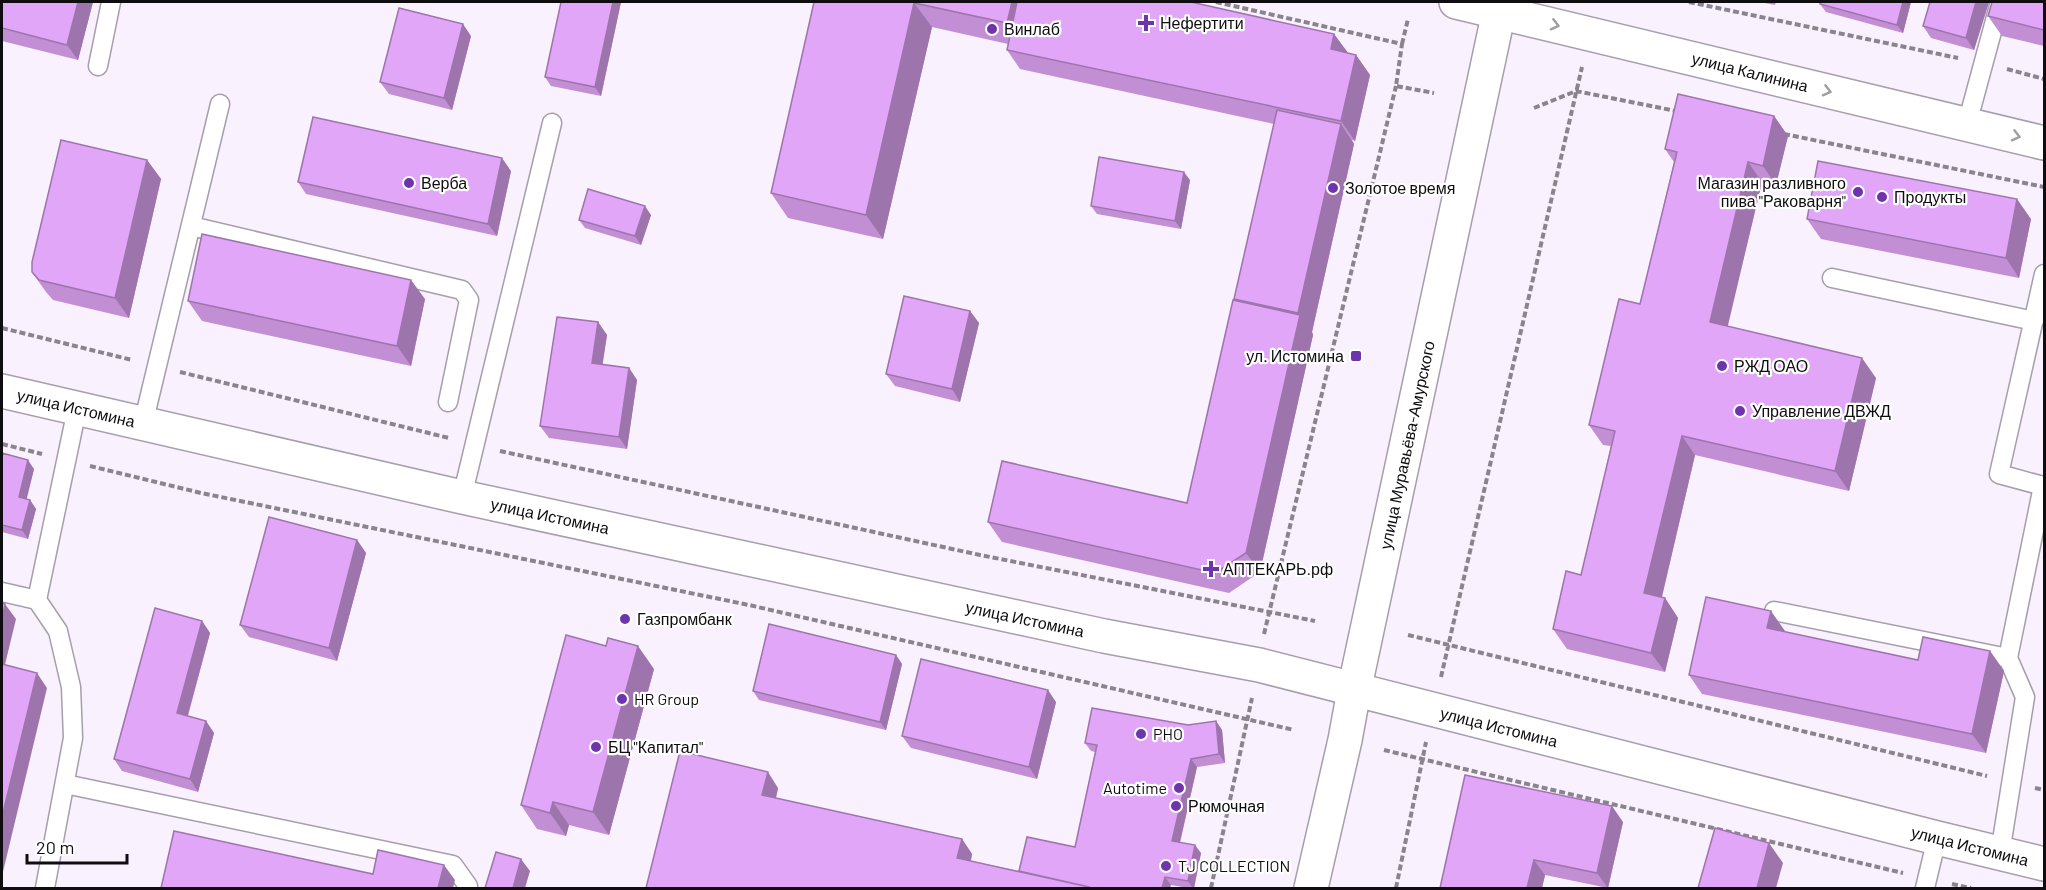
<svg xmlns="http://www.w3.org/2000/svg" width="2046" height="890" viewBox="0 0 2046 890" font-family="Barlow,sans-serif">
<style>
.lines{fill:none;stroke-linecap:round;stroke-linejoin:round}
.service-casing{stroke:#a79eab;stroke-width:21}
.tertiary-casing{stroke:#a79eab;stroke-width:36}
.secondary-casing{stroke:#a79eab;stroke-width:36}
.primary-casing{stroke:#a79eab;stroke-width:36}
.path{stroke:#8a848d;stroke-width:4;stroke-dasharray:6 3;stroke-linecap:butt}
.service{stroke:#fff;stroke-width:18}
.tertiary{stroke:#fff;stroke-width:33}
.secondary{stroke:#fff;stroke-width:33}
.primary{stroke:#fff;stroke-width:33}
.wall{fill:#c28fd4}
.shaded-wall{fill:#9e74ad}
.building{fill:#e1a6f7;stroke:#9e74ad;stroke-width:1.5}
.oneway{stroke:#9f9ea0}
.poi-dot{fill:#6e34ab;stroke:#fff;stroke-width:2}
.labels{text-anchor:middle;stroke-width:4.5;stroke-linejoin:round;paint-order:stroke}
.poi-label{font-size:16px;fill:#100d11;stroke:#fff;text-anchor:start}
.street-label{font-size:16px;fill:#100d11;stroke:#fff}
</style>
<rect width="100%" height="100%" fill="#faf1fe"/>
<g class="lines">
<!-- service casing -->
<g class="service-casing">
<path id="service" d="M98 66 111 2
M1967 124 2000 2
M191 226 462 290 469 300 448 402
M1832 278 2034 321
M143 424 220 104
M462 497 552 123
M2 592 37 600
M1774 611 2008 658
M65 784 453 865 468 886V888
M2000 853 2025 697 2008 658 2043 486 1999 474 2044 274
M45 888 73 738 71 687 58 631 37 600 77 409
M1925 888 1937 838"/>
</g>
<!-- tertiary casing -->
<g class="tertiary-casing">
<path id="tertiary" d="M2 391 462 497 1104 636 1259 665 1937 838 2044 864"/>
</g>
<!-- secondary casing -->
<g class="secondary-casing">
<path id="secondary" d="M1311 888 1345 740 1354 691 1501 2"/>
</g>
<!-- primary casing -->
<g class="primary-casing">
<path id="primary" d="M1456 2 2044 143"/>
</g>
<!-- path -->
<path class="path" d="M1216 2 1402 44 1396 86 1434 93
M1689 2 1958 58
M1402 44 1408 19
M2007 69 2044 79
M1534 108 1576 91 1676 111
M1784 134 2044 187
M2 328 132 360
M180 372 449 438
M2 444 42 454
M500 451 980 555 1315 621
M90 466 201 493 749 605 1294 730
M1264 634 1396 86
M1408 635 1987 776
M1441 677 1582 67
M1384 750 1903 873
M2035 788 2044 790
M1952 884 1971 888
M1211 888 1252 698
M1396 888 1426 742"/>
<!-- service -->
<use href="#service" class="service"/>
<!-- tertiary -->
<use href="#tertiary" class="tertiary"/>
<!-- secondary -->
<use href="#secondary" class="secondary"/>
<!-- primary -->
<use href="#primary" class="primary"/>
</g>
<!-- wall -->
<path class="wall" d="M2 2H93L78 60 2 41Z
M561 2H621L601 96 551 86 545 77Z
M814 2H1191L1334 34 1348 53 1356 55 1370 75 1355 141 1352 140 1354 144 1312 332 1313 335 1260 572 1229 593 1002 542 988 522 1187 503 1236 301 1234 299 1274 124 1020 69 1007 50 1008 44 932 27 883 239 788 218 771 193Z
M1759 2H1776L1775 5Z
M1911 2 1903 33 1826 12 1820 4Z
M1930 2H1989L1974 50 1931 38 1923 26Z
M2044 2V46L2002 36 1988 16Z
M471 36 452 110 389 94 380 82Z
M1774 116 1788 136 1776 185 1762 182 1727 326 1876 378 1849 491 1695 455 1662 597 1665 598 1678 618 1665 672 1567 649 1553 629 1581 575 1611 446 1603 445 1589 425 1640 304 1674 162 1665 149Z
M147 160 161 179 129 318 53 300 46 292 32 272Z
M511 171 497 236 306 194 298 182Z
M1190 180 1181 229 1097 214 1091 206Z
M651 215 641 245 585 228 579 220Z
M1807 219H2031L2019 278 1821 239Z
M425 299 411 366 202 321 188 301Z
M970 311 979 323 960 402 895 386 886 374Z
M598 322 607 335 602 365 629 368 637 380 627 449 549 438 540 426Z
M2 453 34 469 26 499 30 500 36 509 28 539 2 532Z
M357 540 366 553 337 661 249 637 240 625Z
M202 621 210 633 188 716 206 721 214 733 198 792 122 771 114 759Z
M1785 631V632L1918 660 1990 651 2004 671 1986 753 1702 694 1689 675Z
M896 655 902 664 886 730 759 700 753 691Z
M654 669 609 835 569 825 566 836 537 829 521 805Z
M1056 702 1037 779 911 748 902 736Z
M1216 721 1222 730 1225 763 1197 767 1180 843 1201 853 1194 888H1188L1171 885 646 888 778 788 776 798 962 839 972 854 971 861 1019 871 1075 847 1095 752 1091 751 1085 743Z
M1623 822 1608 888 1545 875 1542 888H1440Z"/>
<!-- shaded-wall -->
<path class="shaded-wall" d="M78 2H93L78 60 67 45Z
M613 2H621L601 96 595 87Z
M1012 2H1035L1024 48 1007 23Z
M1903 2H1911L1903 33 1897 25Z
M1976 2H1989L1974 50 1966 38Z
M914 3 932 27 883 239 866 215Z
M463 24 471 36 452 110 444 98Z
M1334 34 1348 53 1331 49Z
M1356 55 1370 75 1355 141 1341 121Z
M1774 116 1788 136 1776 185 1763 166Z
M1341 124 1354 144 1312 332 1313 335 1260 572 1246 553 1299 316 1298 313Z
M502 158 511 171 497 236 488 224Z
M147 160 161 179 129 318 115 298Z
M1748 162 1762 182 1724 342 1710 322Z
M1184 172 1190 180 1181 229 1175 221Z
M2017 199 2031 219 2019 278 2006 258Z
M645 206 651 215 641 245 635 236Z
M411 280 425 299 411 366 397 346Z
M970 311 979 323 960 402 952 389Z
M598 322 607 335 601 375 592 363Z
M1862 358 1876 378 1849 491 1835 471Z
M629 368 637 380 627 449 619 437Z
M1682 436 1695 455 1658 613 1644 593Z
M28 460 34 469 25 506 19 497Z
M30 500 36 509 28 539 22 530Z
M357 540 366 553 337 661 329 648Z
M1665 598 1678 618 1665 672 1651 653Z
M5 604 16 619 2 677V620Z
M1771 611 1785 631 1781 648 1767 628Z
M202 621 210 633 185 725 177 713Z
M638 646 654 669 609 835 593 812Z
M1990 651 2004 671 1986 753 1972 734Z
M896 655 902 664 886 730 880 722Z
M37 673 47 688 2 876V817Z
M1048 690 1056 702 1037 779 1029 767Z
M206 721 214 733 198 792 190 779Z
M1216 721 1222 730 1225 763 1219 754Z
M1191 759 1197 767 1178 850 1172 841Z
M768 772 778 788 773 811 762 795Z
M553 802 569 825 566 836 550 813Z
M1612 806 1623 822 1608 888 1597 873Z
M962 839 972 854 968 873 957 858Z
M1769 843 1783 863 1776 888H1757Z
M1195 845 1201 853 1194 888H1193L1188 881Z
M521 859 530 871 525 888H513Z
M1534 860 1545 875 1542 888H1527Z
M444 865 455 880 453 888H438Z
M1165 877 1171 885 1170 888H1162Z"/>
<!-- building -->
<path class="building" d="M2 2H78L67 45 2 28Z
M561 2H613L595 87 545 77Z
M814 2H1012L1007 23 914 3 866 215 771 193Z
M1017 2H1191L1334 34 1331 49 1356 55 1341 121 1007 50Z
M1820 2H1903L1897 25 1820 4Z
M1930 2H1976L1966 38 1923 26Z
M1992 2H2044V30L1988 16Z
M399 8 463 24 444 98 380 82Z
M1678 94 1774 116 1763 166 1748 162 1710 322 1862 358 1835 471 1682 436 1644 593 1665 598 1651 653 1553 629 1566 571 1581 575 1615 431 1589 425 1619 299 1640 304 1677 152 1665 149Z
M1277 110 1341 124 1298 313 1234 299Z
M313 117 502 158 488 224 298 182Z
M61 140 147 160 115 298 39 280 32 272V262Z
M1099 157 1184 172 1175 221 1091 206Z
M1818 161 2017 199 2006 258 1807 219Z
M588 189 645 206 635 236 579 220Z
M202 234 411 280 397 346 188 301Z
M904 296 970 311 952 389 886 374Z
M1233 300 1300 315 1246 553 1215 573 988 522 1002 461 1187 503Z
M557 317 598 322 592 363 629 368 619 437 540 426Z
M2 453 28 460 19 497 30 500 22 530 2 525Z
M269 517 357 540 329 648 240 625Z
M1706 597 1771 611 1767 628 1918 660 1923 637 1990 651 1972 734 1689 675Z
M2 603 5 604 2 620Z
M155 608 202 621 177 713 206 721 190 779 114 759Z
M769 624 896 655 880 722 753 691Z
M566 635 606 646 608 638 638 646 593 812 553 802 550 813 521 805Z
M921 659 1048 690 1029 767 902 736Z
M2 664 37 673 2 817Z
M1092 708 1188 725 1216 721 1219 754 1191 759 1172 841 1195 845 1188 881 1165 877 1162 888H1090L1089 887 1019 871 1027 837 1075 847 1097 745 1085 743Z
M680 751 768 772 762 795 962 839 957 858 1089 887 1088 888H646Z
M1465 775 1612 806 1597 873 1534 860 1527 888H1440Z
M1715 828 1769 843 1757 888H1698Z
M174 831 373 874 378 850 444 865 438 888H161Z
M496 852 521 859 513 888H485Z"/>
<!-- one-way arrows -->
<defs><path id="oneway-chevron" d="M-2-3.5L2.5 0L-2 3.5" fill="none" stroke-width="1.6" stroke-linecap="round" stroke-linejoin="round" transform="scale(1.5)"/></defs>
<g class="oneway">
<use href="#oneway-chevron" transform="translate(1555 25) rotate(14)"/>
<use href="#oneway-chevron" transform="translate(1827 91) rotate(14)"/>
<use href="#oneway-chevron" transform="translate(2016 136) rotate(14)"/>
</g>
<!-- markers -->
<g class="poi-dot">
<path d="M1143 14h6v6h6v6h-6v6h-6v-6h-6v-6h6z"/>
<circle cx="992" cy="29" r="6"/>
<circle cx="409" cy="183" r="6"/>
<circle cx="1333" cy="188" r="6"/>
<circle cx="1858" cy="192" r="6"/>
<circle cx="1882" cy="197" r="6"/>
<rect x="1350" y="350" width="12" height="12" rx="3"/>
<circle cx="1722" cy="366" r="6"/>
<circle cx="1740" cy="411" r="6"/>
<path d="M1208 560h6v6h6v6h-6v6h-6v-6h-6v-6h6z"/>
<circle cx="625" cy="619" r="6"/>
<circle cx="622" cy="699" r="6"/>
<circle cx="1141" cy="734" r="6"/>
<circle cx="596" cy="747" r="6"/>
<circle cx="1179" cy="788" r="6"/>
<circle cx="1176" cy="806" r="6"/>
<circle cx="1166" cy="866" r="6"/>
</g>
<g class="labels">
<!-- poi labels -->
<g class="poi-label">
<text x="1160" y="29">Нефертити</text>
<text x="1004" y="35">Винлаб</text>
<text x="421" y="189">Верба</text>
<text x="1846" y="189" text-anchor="end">Магазин разливного<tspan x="1846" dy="18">пива "Раковарня"</tspan></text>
<text x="1345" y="194">Золотое время</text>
<text x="1894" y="203">Продукты</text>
<text x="1344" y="362" text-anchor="end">ул. Истомина</text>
<text x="1734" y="372">РЖД ОАО</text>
<text x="1752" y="417">Управление ДВЖД</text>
<text x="1223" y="575">АПТЕКАРЬ.рф</text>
<text x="637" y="625">Газпромбанк</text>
<text x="634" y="705">HR Group</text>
<text x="1153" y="740">PHO</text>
<text x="608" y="753">БЦ "Капитал"</text>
<text x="1167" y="794" text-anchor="end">Autotime</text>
<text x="1188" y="812">Рюмочная</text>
<text x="1178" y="872">TJ COLLECTION</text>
</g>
<!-- street labels -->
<g class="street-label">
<text transform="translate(1750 72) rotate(14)" y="6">улица Калинина</text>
<text transform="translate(76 408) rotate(13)" y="6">улица Истомина</text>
<text transform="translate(1407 445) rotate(-78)" y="6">улица Муравьёва-Амурского</text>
<text transform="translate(550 516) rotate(12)" y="6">улица Истомина</text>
<text transform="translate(1025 619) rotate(12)" y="6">улица Истомина</text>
<text transform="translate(1499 727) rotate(14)" y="6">улица Истомина</text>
<text transform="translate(1970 846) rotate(14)" y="6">улица Истомина</text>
</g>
</g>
<!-- border -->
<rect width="2046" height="890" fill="none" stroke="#100d11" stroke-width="6"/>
<!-- scale -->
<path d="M27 854v9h100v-9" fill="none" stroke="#100d11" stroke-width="3"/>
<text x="36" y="854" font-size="18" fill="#100d11" stroke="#ffffff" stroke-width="4.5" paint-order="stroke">20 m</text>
</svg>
